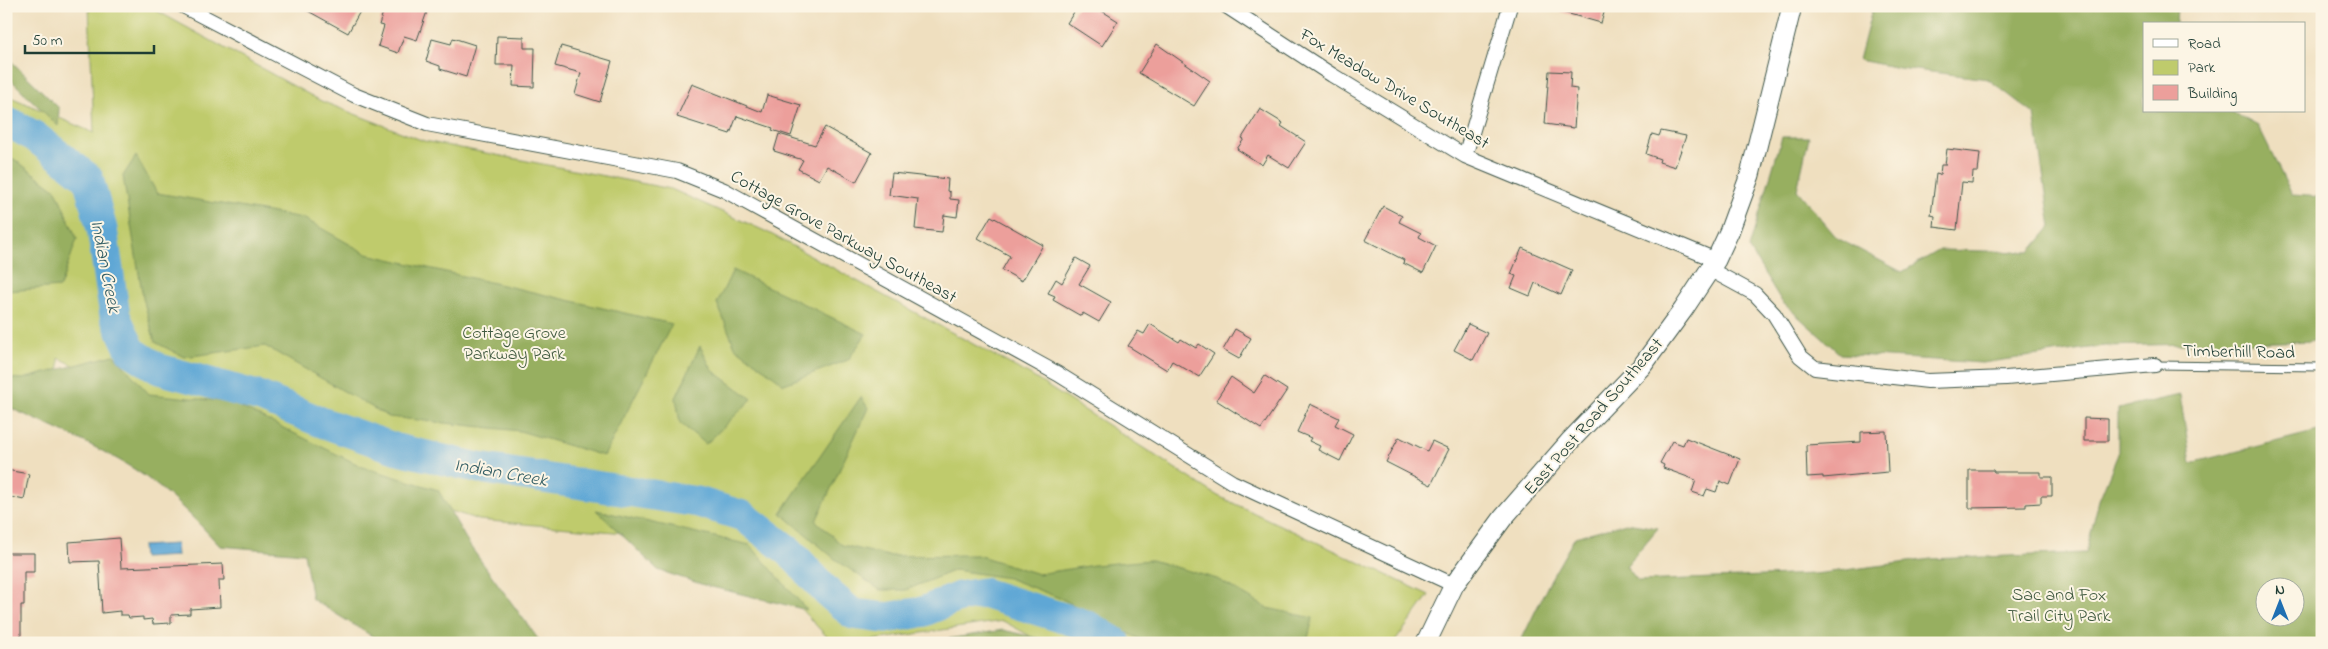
<svg xmlns="http://www.w3.org/2000/svg" width="2328" height="649" viewBox="0 0 2328 649" font-family="'Indie Flower',sans-serif">
<style>
.green{fill:#bfcb6c;stroke:#6f8450}
.forest{fill:#97af60;stroke:#5b764a;fill-rule:evenodd}
.water{fill:#5ea7d5;stroke:#3e7284}
.lines{fill:none;stroke-linecap:round;stroke-linejoin:round}
.river{stroke:#5ea7d5;stroke-width:31}
.building{fill:#ec9f9b}
.lane-casing{stroke:#3e5549;stroke-width:9}
.street-casing{stroke:#3e5549;stroke-width:16}
.secondary-casing{stroke:#3e5549;stroke-width:21}
.lane{stroke:#fff;stroke-width:7}
.street{stroke:#fff;stroke-width:14}
.secondary{stroke:#fff;stroke-width:19}
.labels{text-anchor:middle;stroke-width:4;stroke-linejoin:round;paint-order:stroke}
.street-label{font-size:18px;fill:#1f3d34;stroke:#fcf5e5}
.park-label{font-size:18px;fill:#3f593f;stroke:#fcf5e5}
.water-label{font-size:19px;font-style:italic;fill:#325d64;stroke:#fcf5e5}
</style>
<rect width="100%" height="100%" fill="#fcf5e5"/>
<filter id="ink" filterUnits="userSpaceOnUse"><feTurbulence type="fractalNoise" baseFrequency=".02" numOctaves="2"/><feDisplacementMap in="SourceGraphic" scale="10" xChannelSelector="R" yChannelSelector="G"/><feConvolveMatrix kernelMatrix="1 2 1 2 8 2 1 2 1" color-interpolation-filters="sRGB"/></filter>
<filter id="wash" filterUnits="userSpaceOnUse"><feTurbulence type="fractalNoise" baseFrequency=".0096" numOctaves="4" result="noise"/><feDisplacementMap in="SourceGraphic" scale="20" xChannelSelector="R" yChannelSelector="G"/><feGaussianBlur stdDeviation="1.12" result="paint"/><feColorMatrix in="noise" values="0 0 0 0 0 0 0 0 0 0 0 0 0 0 0 0 0 1.4 0 .05"/><feComposite in="paint" operator="in"/></filter>
<g filter="url(#wash)">
<rect width="100%" height="100%" fill="#efdfbf"/>
<!-- green -->
<path class="green" d="M89 6H148L321 101 424 141 671 189 767 232 1030 375 1218 496 1429 595 1394 643H1043L1003 621 854 643H833L738 543 479 520 230 440 59 358V407H6V95L94 133Z"/>
<!-- forest -->
<path class="forest" d="M1873 6H2177L2176 24H2144V111H2230L2258 126 2292 195 2322 197V341L2104 346 1982 363 1840 354 1782 302 1749 248 1782 137H1809L1797 190 1837 238 1902 272 1940 250 2030 252 2051 227 2034 114 1988 79 1899 68 1859 60Z
M6 56 59 108 58 126 6 75Z
M136 156 157 193 303 218 367 254 672 324 604 456 520 431 389 417 265 346 184 357 155 342 143 298 123 176Z
M14 159 56 190 77 239 60 287 6 291V160Z
M733 270 866 334 848 360 784 384 735 347 717 303Z
M700 346 712 370 752 399 706 444 680 423 676 398Z
M114 355 149 394 230 402 363 467 438 490 470 546 541 643H383L312 599 304 553 220 546C194 518 167 490 134 469 94 444 49 426 6 406V378L23 379Z
M2180 395 2191 463 2322 430V643H1520L1551 579 1575 537 1626 523 1658 528 1626 566 1638 581 1815 574 1931 559 2086 553 2099 500 2118 454V409ZM2296 586V616H2266V586Z
M861 397 868 408 816 521 842 545 888 556 977 555 1038 574 1094 565 1151 560 1217 579 1267 608 1313 618 1307 642 1147 643 1062 599 1008 578 955 570 906 590H880L835 559 781 513Z
M596 510 750 545 807 610 704 585 658 570Z
M1003 630 1058 643H940L941 640Z"/>
<!-- water -->
<path class="water" d="M176 544 177 556 143 558 142 546Z"/>
<g class="lines">
<!-- river -->
<path class="river" d="M6 121 34 136 88 178 102 229 115 316 131 351 159 369 261 397 321 422 397 449 479 468 698 502 743 516 790 552 828 593 853 614 886 618 922 612 959 597 983 593 1086 625 1116 643"/>
</g>
<g id="blocks">
<!-- building -->
<path class="building" d="M299 6H363L348 33Z
M390 6H429L417 40 404 36 398 53 378 46 384 26 379 25 384 9 389 11Z
M1078 6H1094L1118 21 1102 46 1067 23Z
M1556 6H1606L1601 23 1555 10Z
M497 36 524 37V48H535L534 87 513 86 514 65H496Z
M453 38 475 45 466 77 440 69V66L426 61 432 39 451 44Z
M1157 44 1210 81 1194 106 1139 73Z
M561 46 612 61 600 102 575 94 581 73 555 66Z
M1549 71 1571 72 1570 88 1577 89 1574 128 1545 124Z
M692 84 762 112 767 95 801 105 791 136 772 130 773 128 737 116 730 134 677 117Z
M1260 109 1283 123 1281 126 1306 142 1289 168 1268 155 1262 165 1237 149 1244 139 1242 138Z
M825 127 872 153 856 182 827 166 819 180 798 169 803 160 774 151 779 134 815 145Z
M1661 131 1686 136 1675 167 1659 162 1660 159 1646 154 1652 134 1659 136Z
M1947 149 1980 153 1978 172H1973L1972 183 1962 182 1957 230 1934 227 1935 216 1931 215 1936 174 1940 175 1941 165H1945Z
M892 173 948 179 947 191 950 192V199L959 200 957 217 944 215 942 232 915 229 918 199 889 195Z
M1383 206 1402 216 1399 222 1421 233 1419 237 1436 246 1423 273 1403 263 1404 260 1365 240Z
M991 216 1043 245 1022 281 1002 270 1010 256 978 238Z
M1522 248 1572 270 1561 295 1535 283 1530 296 1511 288 1516 276 1511 274Z
M1076 258 1090 266 1079 284 1111 302 1099 322 1083 313 1081 316 1053 300 1055 296 1048 293 1056 279 1062 283Z
M1150 324 1179 342 1181 339 1196 348 1199 344 1214 354 1199 377 1172 361 1167 370 1128 346 1138 331 1144 334Z
M1468 324 1487 333 1473 360 1454 350Z
M1235 329 1251 338 1239 359 1223 350Z
M1265 376 1287 390 1261 429 1216 400 1231 377 1254 393Z
M1310 404 1339 418 1335 425 1353 434 1340 461 1318 450 1320 446 1309 441 1311 438 1297 432Z
M2084 418 2108 419V441H2084Z
M1886 431 1888 472 1823 478V476L1807 477 1806 445 1861 442V432Z
M1399 437 1427 451 1432 441 1449 449 1431 485 1386 462Z
M1686 438 1740 459 1730 485 1720 481 1716 492 1707 489 1704 496 1692 492 1696 480 1663 468 1664 465 1660 463 1672 441 1683 445Z
M6 470 29 474 24 500 6 496Z
M1969 470H1993L1994 472H2041V477H2052V496H2041V503L2026 504V507L1969 508Z
M119 538 121 568 223 564 224 580H219L220 607 190 609V614L171 615V623L153 624 152 619 143 620V617L129 618 128 615H120V611L102 613 99 561 70 562 69 542Z
M6 553H34V572H24V605H21V643H6Z"/>
</g>
</g>
<g filter="url(#ink)">
<use href="#blocks" fill-opacity="0" stroke="#3e5549" stroke-width="1"/>
<g class="lines">
<!-- lane casing -->
<g class="lane-casing">
<path id="lane" d="M2155 365 2322 367"/>
</g>
<!-- street casing -->
<g class="street-casing">
<path id="street" d="M183 6 354 95 427 124 677 171 724 190 1058 374 1232 482 1454 585
M1226 6 1332 75 1465 156 1716 260
M1465 156 1510 6
M1709 269 1755 294 1774 314 1800 356 1815 368 1928 381 2006 378 2155 365"/>
</g>
<!-- secondary casing -->
<g class="secondary-casing">
<path id="secondary" d="M1426 643 1454 585 1503 518 1571 440 1642 366 1683 310 1716 260 1729 232 1750 175 1792 6"/>
</g>
<!-- lane -->
<use href="#lane" class="lane"/>
<!-- street -->
<use href="#street" class="street"/>
<!-- secondary -->
<use href="#secondary" class="secondary"/>
</g>
</g>
<g class="labels">
<!-- street labels -->
<g class="street-label">
<text transform="translate(1395 88) rotate(31)" y="6">Fox Meadow Drive Southeast</text>
<text transform="translate(844 236) rotate(29)" y="6">Cottage Grove Parkway Southeast</text>
<text transform="translate(2239 351) rotate(1)" y="6">Timberhill Road</text>
<text transform="translate(1593 416) rotate(-49)" y="6">East Post Road Southeast</text>
</g>
<!-- park labels -->
<g class="park-label">
<text x="514" y="338">Cottage Grove<tspan x="514" dy="21">Parkway Park</tspan></text>
<text x="2059" y="600">Sac and Fox<tspan x="2059" dy="21">Trail City Park</tspan></text>
</g>
<!-- water labels -->
<g class="water-label">
<text transform="translate(107 266) rotate(79)" y="7">Indian Creek</text>
<text transform="translate(501 471) rotate(10)" y="7">Indian Creek</text>
</g>
</g>
<!-- margin -->
<rect width="2328" height="649" fill="none" stroke="#fcf5e5" stroke-width="25"/>
<!-- legend -->
<rect x="2143" y="22" width="162" height="90" fill="#fcf5e5" stroke="#a4ab9e"/>
<rect x="2153" y="39" width="25" height="8" fill="#ffffff" stroke="#a4ab9e"/>
<text x="2188" y="48" font-size="15" fill="#1f3d34">Road</text>
<rect x="2153" y="60" width="25" height="15" fill="#bfcb6c" stroke="#a4ab9e"/>
<text x="2188" y="72" font-size="15" fill="#1f3d34">Park</text>
<rect x="2153" y="85" width="25" height="15" fill="#ec9f9b" stroke="#a4ab9e"/>
<text x="2188" y="98" font-size="15" fill="#1f3d34">Building</text>
<!-- north arrow -->
<g transform="translate(2280 602)"><circle r="24" fill="#fcf5e5" stroke="#a4ab9e"/>
<path d="M0-4L9 19L0 12L-9 19Z" fill="#1f6fb2"/>
<text y="-8" font-size="14" font-weight="bold" text-anchor="middle" fill="#1f3d34">N</text>
</g>
<!-- scale -->
<path d="M25 45v8h129v-8" fill="none" stroke="#1f3d34" stroke-width="2.5"/>
<text x="32" y="45" font-size="15" fill="#1f3d34" stroke="#fcf5e5" stroke-width="4" paint-order="stroke">50 m</text>
</svg>
